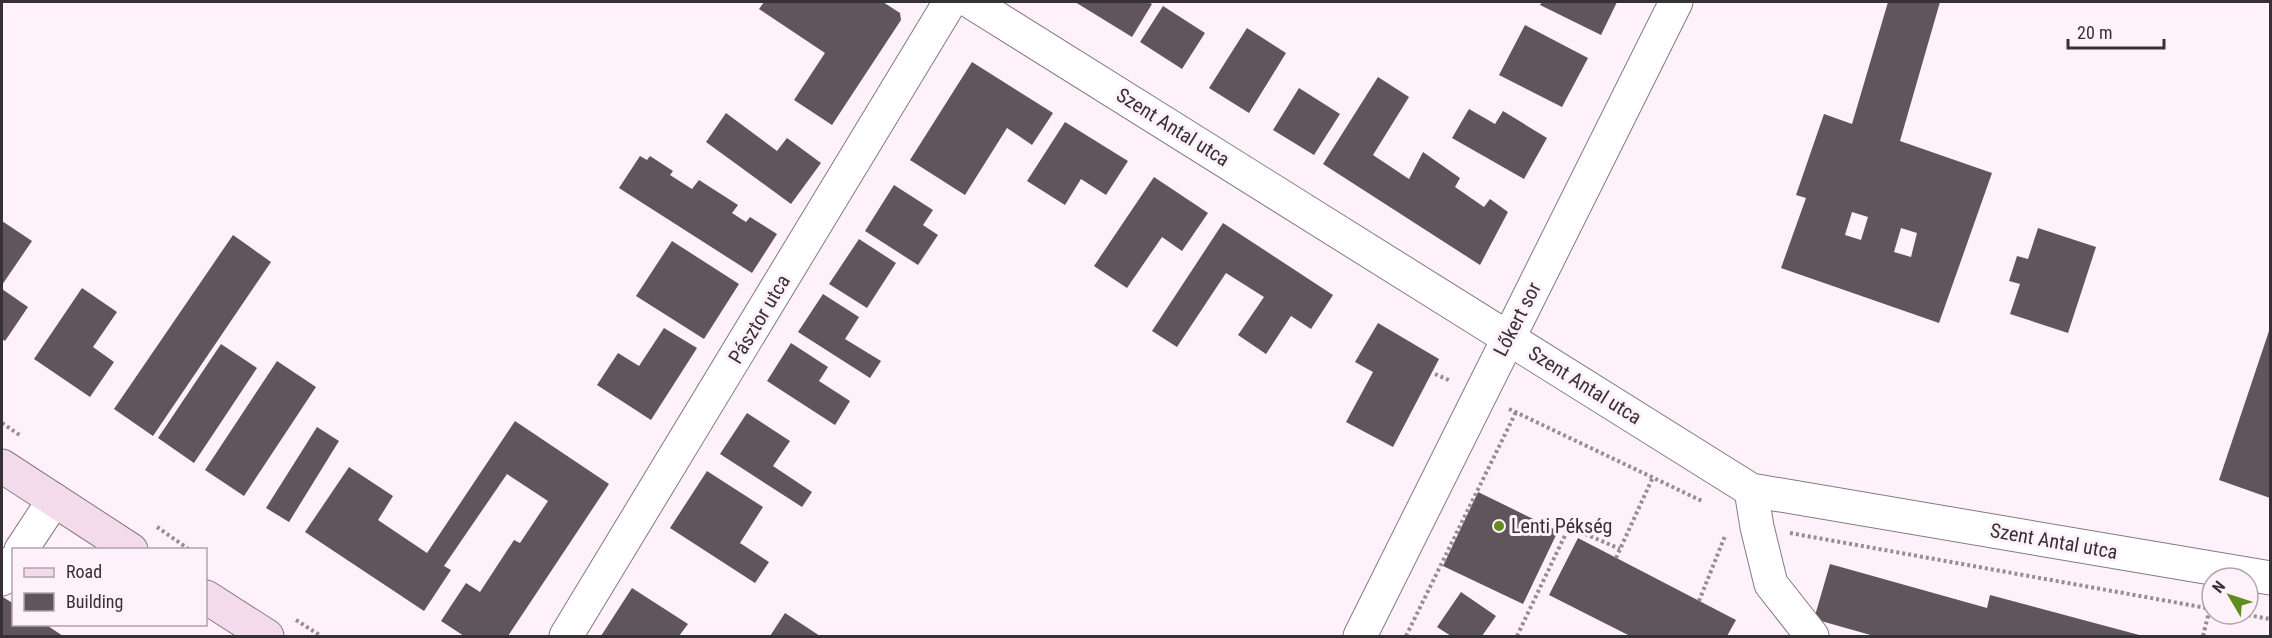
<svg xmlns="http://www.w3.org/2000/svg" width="2272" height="638" viewBox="0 0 2272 638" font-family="'Roboto Condensed',sans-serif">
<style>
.building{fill:#60555c;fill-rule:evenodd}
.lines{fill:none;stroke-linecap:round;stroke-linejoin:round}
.minor-casing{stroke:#847980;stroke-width:35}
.secondary-casing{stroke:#847980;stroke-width:35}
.path{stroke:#968c92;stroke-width:4;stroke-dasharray:3 3;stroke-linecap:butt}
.minor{stroke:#fff;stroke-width:33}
.secondary{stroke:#f3dbeb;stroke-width:33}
.poi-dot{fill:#608d1e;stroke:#fff1fa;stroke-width:2}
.labels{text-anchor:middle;stroke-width:6;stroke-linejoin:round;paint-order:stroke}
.street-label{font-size:20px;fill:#363134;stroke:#fff1fa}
.poi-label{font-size:20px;fill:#363134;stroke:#fff1fa;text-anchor:start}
</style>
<rect width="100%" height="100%" fill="#fff1fa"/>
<!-- building -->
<path class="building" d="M764 2H883L900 13 901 20 832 125 794 100 825 53 759 9Z
M1075 2H1148L1152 4 1132 37Z
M1542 2H1617L1601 35 1540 5Z
M1888 2H1940L1900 141 1992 173 1939 323 1781 268 1806 198 1796 195 1824 114 1852 124ZM1852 212 1868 217 1861 240 1845 235ZM1901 228 1917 233 1911 257 1894 252Z
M1163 6 1205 33 1182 69 1140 42Z
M1525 25 1588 58 1562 107 1499 75Z
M1247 28 1286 53 1249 113 1209 88Z
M972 62 1053 113 1032 145 1007 128 965 195 910 160Z
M1378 77 1409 97 1373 155 1409 179 1423 152 1460 178 1455 187 1484 207 1490 199 1508 212 1480 265 1323 164Z
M1299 88 1340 114 1314 155 1273 130Z
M1469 109 1495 124 1503 111 1547 138 1524 179 1452 138Z
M726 113 777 151 787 138 821 163 791 204 706 142Z
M1065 122 1128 161 1106 195 1081 179 1065 205 1027 181Z
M640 156 647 160 650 156 673 171 670 175 692 189 699 180 738 205 732 213 746 222 750 217 777 234 752 273 619 188Z
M1154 177 1208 213 1182 251 1162 237 1127 288 1094 266Z
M894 185 933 210 923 225 938 235 918 265 865 231Z
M2 221 32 241 2 285Z
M1223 223 1333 295 1311 329 1291 316 1266 354 1238 335 1264 297 1226 273 1177 347 1152 331Z
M2038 228 2096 247 2068 333 2010 314 2020 284 2009 281 2017 256 2028 259Z
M233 235 271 262 153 436 114 409Z
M859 239 896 263 867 308 829 284Z
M672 241 739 284 704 339 636 296Z
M82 288 117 312 93 347 114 362 90 397 34 359Z
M2 289 28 307 5 341 2 339Z
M823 294 859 317 845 339 881 361 870 378 798 332Z
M1378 323 1439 359 1393 447 1346 422 1373 372 1355 362Z
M664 328 697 348 651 420 597 385 618 353 639 366Z
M2270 328V498L2219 480Z
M791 343 828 367 819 381 850 401 835 425 767 381Z
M221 344 257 368 194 463 158 438Z
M277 361 316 387 244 496 205 470Z
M747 413 790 441 773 466 812 492 802 507 720 454Z
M515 421 609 484 508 636H464L441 621 466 583 480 592 514 540 520 543 548 501 507 474 444 566 451 570 424 611 305 532 349 467 393 496 378 520 427 553Z
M317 427 339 441 289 522 266 508Z
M707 471 763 507 740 543 769 562 755 583 670 528Z
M1478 492 1558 531 1523 604 1443 566Z
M1578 538 1736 620 1727 636H1630L1549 595Z
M1830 564 1987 608 1990 595 2143 636H1874L1814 619Z
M632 588 688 624 679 636H601Z
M1461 592 1496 616 1482 636H1451L1437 627Z
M3 597 14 604V624H45L63 636H2V600Z
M785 613 820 636H770Z"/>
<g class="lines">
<!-- minor casing -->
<g class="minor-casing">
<path id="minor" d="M971 2 1751 490 2270 578
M1751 490 1757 527 1771 584 1812 636
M21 550 54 500
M2 579 14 561
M566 636 950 2
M1360 636 1676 2"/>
</g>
<!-- secondary casing -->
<g class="secondary-casing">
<path id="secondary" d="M2 466 131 550
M206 597 267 636"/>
</g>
<!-- path -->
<path class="path" d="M1435 374 1451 381
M1509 409 1702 501
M2 423 21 436
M157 527 190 550
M1790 533 2212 609
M1616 558 1653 477
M1699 601 1725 536
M2242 614 2270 619
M296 620 321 636
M1406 636 1516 412
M1517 636 1569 527 1620 549
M2203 636 2210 608"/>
<!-- minor -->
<use href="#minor" class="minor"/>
<!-- secondary -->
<use href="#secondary" class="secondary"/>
</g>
<!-- markers -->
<circle class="poi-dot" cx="1499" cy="526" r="6"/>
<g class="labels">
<!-- street labels -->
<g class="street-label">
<text transform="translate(1173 127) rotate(32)" y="7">Szent Antal utca</text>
<text transform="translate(759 319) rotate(-59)" y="7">Pásztor utca</text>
<text transform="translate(1517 319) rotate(-63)" y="7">Lőkert sor</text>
<text transform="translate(1585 385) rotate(32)" y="7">Szent Antal utca</text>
<text transform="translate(2054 541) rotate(10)" y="7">Szent Antal utca</text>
</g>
<!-- poi labels -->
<g class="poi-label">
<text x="1511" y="533">Lenti Pékség</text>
</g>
</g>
<!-- border -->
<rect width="2272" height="638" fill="none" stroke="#363134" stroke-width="6"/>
<!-- legend -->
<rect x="12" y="548" width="195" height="78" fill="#fff1fa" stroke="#afa4ab" stroke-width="1.5"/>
<rect x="24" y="568" width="30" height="9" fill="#f3dbeb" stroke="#afa4ab" stroke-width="1.5"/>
<text x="66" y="578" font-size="18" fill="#363134">Road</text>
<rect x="24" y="593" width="30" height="18" fill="#60555c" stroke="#afa4ab" stroke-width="1.5"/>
<text x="66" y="608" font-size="18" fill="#363134">Building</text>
<!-- north arrow -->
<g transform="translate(2230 596) rotate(309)"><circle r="28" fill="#fff1fa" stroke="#afa4ab" stroke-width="1.5"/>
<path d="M0-4.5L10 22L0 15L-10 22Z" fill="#608d1e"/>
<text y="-9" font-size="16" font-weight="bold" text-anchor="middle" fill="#363134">N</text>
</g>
<!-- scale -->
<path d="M2068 39v9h96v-9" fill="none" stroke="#363134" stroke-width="3"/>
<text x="2077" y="39" font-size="18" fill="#363134" stroke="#fff1fa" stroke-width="4.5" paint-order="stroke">20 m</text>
</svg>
